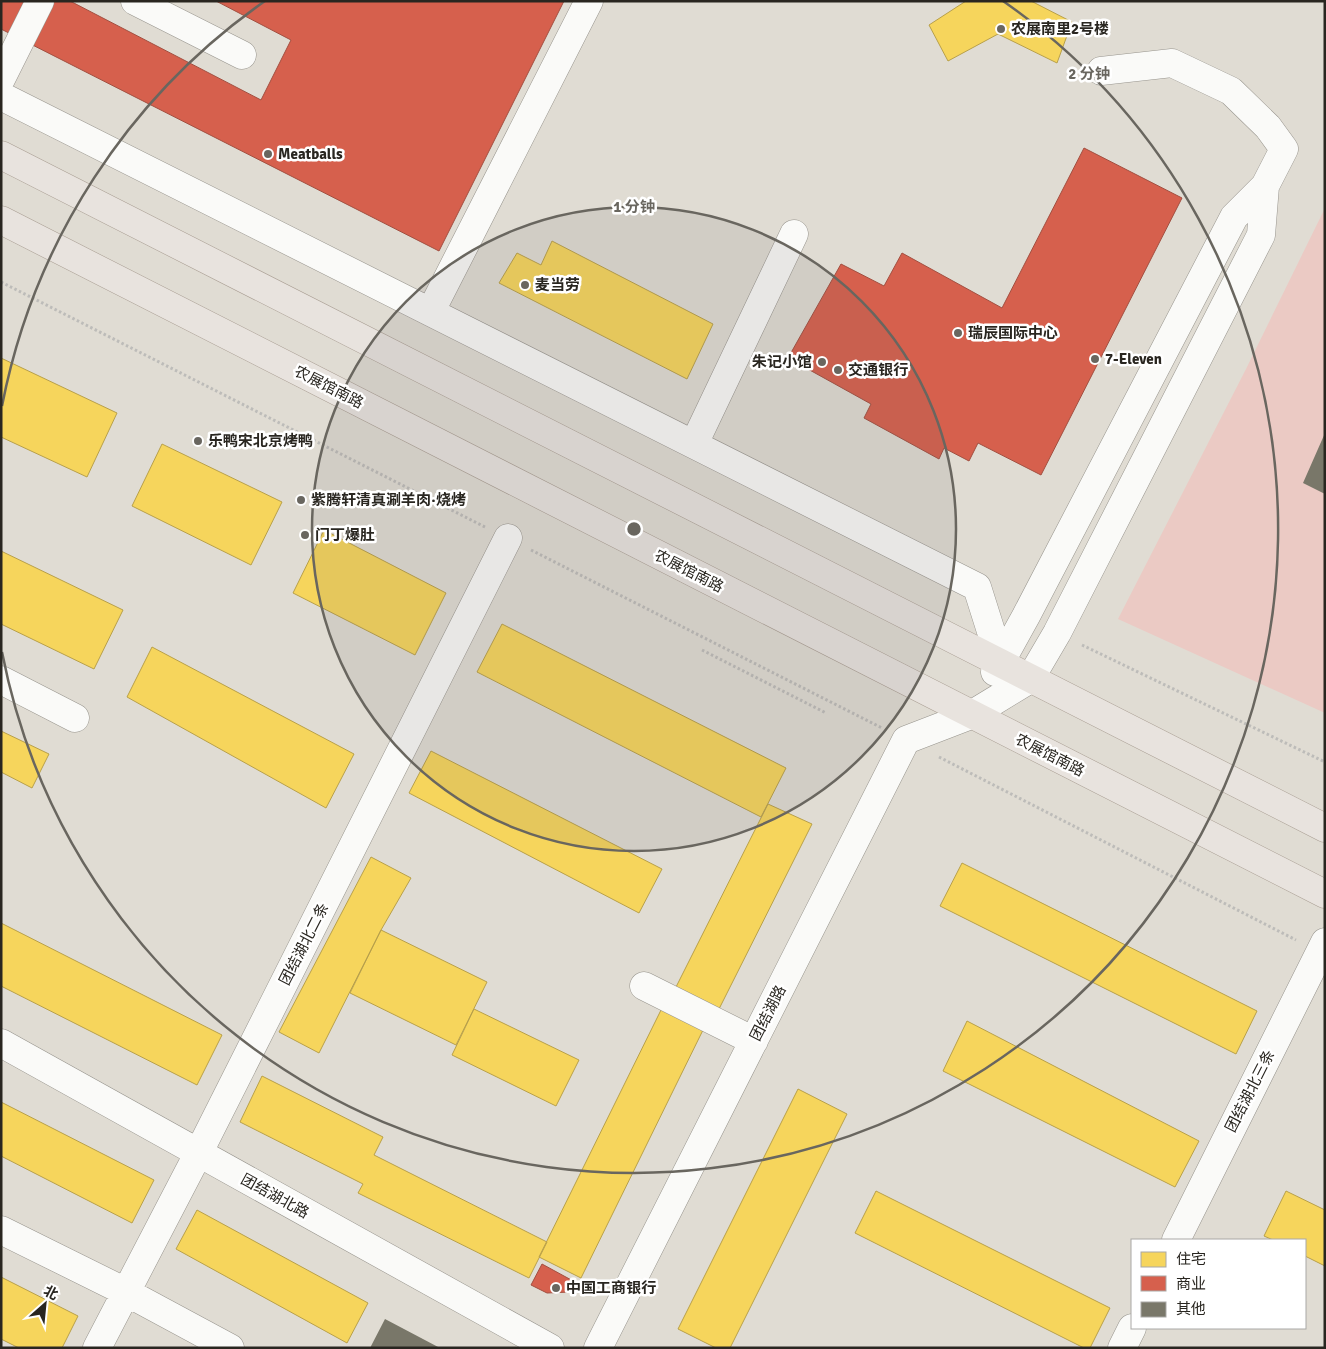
<svg xmlns="http://www.w3.org/2000/svg" width="1326" height="1349" viewBox="0 0 1326 1349" font-family="Signika,'Noto Sans SC',sans-serif">
<style>
.green{fill:#ebcac4}
.homes{fill:#f6d55c;stroke:#b8a04a}
.shops{fill:#d6604d;stroke:#a24f40}
.building{fill:#797769}
.lines{fill:none;stroke-linecap:round;stroke-linejoin:round}
.minor-casing{stroke:#97948d;stroke-width:29}
.major-casing{stroke:#a89d92;stroke-width:29}
.path{stroke:#bdbcb9;stroke-width:3;stroke-dasharray:2.5 2.5;stroke-linecap:butt}
.minor{stroke:#fafaf8;stroke-width:28}
.major{stroke:#e8e3de;stroke-width:28}
.ring{fill:none;stroke:#69665f;stroke-width:2.5}
.poi-dot{fill:#69665f;stroke:#fff;stroke-width:2}
.labels{text-anchor:middle;stroke-width:5;stroke-linejoin:round;paint-order:stroke}
.poi-label{font-size:15px;font-weight:bold;fill:#292620;stroke:#fff;text-anchor:start}
.street-label{font-size:15px;fill:#292620;stroke:#fff}
.centre{fill:#69665f;stroke:#fff;stroke-width:2.5}
.ring-label{font-size:15px;text-anchor:middle;font-weight:bold;fill:#69665f;stroke:#fff;stroke-width:5;stroke-linejoin:round;paint-order:stroke}
</style>
<rect width="100%" height="100%" fill="#e0dcd3"/>
<!-- green -->
<path class="green" d="M1325 208V713L1118 619 1246 369Z"/>
<!-- homes -->
<path class="homes" d="M966 1H1031L1072 22 1057 63 998 34 948 61 929 25Z
M552 241 713 324 687 379 499 283 517 253 541 265Z
M1 358 117 413 87 477 1 437Z
M162 444 282 502 251 565 132 506Z
M324 530 446 593 415 655 293 593Z
M1 551 123 610 94 669 1 624Z
M502 624 786 768 761 817 477 672Z
M152 647 354 754 326 808 127 697Z
M1 731 49 754 32 788 1 772Z
M431 751 662 869 639 913 409 793Z
M768 804 812 824 718 1011 676 987Z
M371 857 411 878 381 930 319 1053 279 1032Z
M962 863 1257 1011 1236 1054 940 906Z
M1 923 222 1035 197 1085 1 986Z
M381 930 487 982 456 1045 350 993Z
M662 1008 704 1028 581 1278 539 1257Z
M474 1009 579 1060 556 1106 452 1055Z
M967 1021 1199 1141 1175 1187 943 1071Z
M262 1076 383 1137 374 1155 547 1242 529 1278 358 1193 363 1184 240 1122Z
M798 1089 847 1114 730 1348H716L678 1329Z
M1 1102 154 1180 132 1223 1 1156Z
M876 1191 1110 1308 1090 1348H1084L855 1233Z
M1286 1191 1325 1210V1266L1305 1256V1240H1273L1264 1236Z
M197 1210 368 1303 347 1343 176 1249Z
M1 1277 78 1316 62 1348H19L1 1339Z"/>
<!-- shops -->
<path class="shops" d="M1 1H70L261 100 291 40 216 1H564L439 251 1 29Z
M1084 148 1182 198 1041 475 978 443 969 461 944 448 939 459 864 418 871 404 788 358 841 264 884 286 902 253 1002 308Z
M542 1264 575 1282 570 1292 547 1293 531 1285Z"/>
<!-- building -->
<path class="building" d="M1325 433V494L1303 483Z
M385 1319 440 1348H370Z"/>
<g class="lines">
<!-- minor casing -->
<g class="minor-casing">
<path id="minor" d="M135 1 242 55
M1 79 40 1
M1 96 977 587 1001 663
M431 311 589 1
M694 444 794 234
M995 672 1026 616 1234 217 1265 186 1284 149 1268 127 1231 91 1172 63 1101 71
M1 680 75 718
M644 986 754 1041
M1 1043 550 1348
M1 1230 126 1292 230 1348
M1176 1240 1325 942
M97 1348 198 1154 508 538
M598 1348 906 740 971 715 1030 679 1057 633 1261 235 1265 186
M1122 1348 1132 1328"/>
</g>
<!-- major casing -->
<g class="major-casing">
<path id="major" d="M1 155 1325 828
M1 220 1325 894"/>
</g>
<!-- path -->
<path class="path" d="M1 282 485 527
M531 550 882 728
M1082 645 1325 762
M702 650 826 713
M939 757 1296 940"/>
<!-- minor -->
<use href="#minor" class="minor"/>
<!-- major -->
<use href="#major" class="major"/>
</g>
<!-- distance rings -->
<circle cx="634" cy="529" r="322" fill="#69665f" fill-opacity=".12"/>
<g class="ring">
<circle cx="634" cy="529" r="322"/>
<path d="M2 406A644 644 0 0 1 265 1M1003 1A644 644 0 1 1 2 652"/>
</g>
<!-- markers -->
<g class="poi-dot">
<circle cx="1001" cy="29" r="5"/>
<circle cx="268" cy="154" r="5"/>
<circle cx="525" cy="285" r="5"/>
<circle cx="958" cy="333" r="5"/>
<circle cx="1095" cy="359" r="5"/>
<circle cx="822" cy="362" r="5"/>
<circle cx="838" cy="370" r="5"/>
<circle cx="198" cy="441" r="5"/>
<circle cx="301" cy="500" r="5"/>
<circle cx="305" cy="535" r="5"/>
<circle cx="556" cy="1288" r="5"/>
</g>
<g class="labels">
<!-- poi labels -->
<g class="poi-label">
<text x="1011" y="34">农展南里2号楼</text>
<text x="278" y="159">Meatballs</text>
<text x="535" y="290">麦当劳</text>
<text x="968" y="338">瑞辰国际中心</text>
<text x="1105" y="364">7-Eleven</text>
<text x="812" y="367" text-anchor="end">朱记小馆</text>
<text x="848" y="375">交通银行</text>
<text x="208" y="446">乐鸭宋北京烤鸭</text>
<text x="311" y="505">紫腾轩清真涮羊肉·烧烤</text>
<text x="315" y="540">门丁爆肚</text>
<text x="566" y="1293">中国工商银行</text>
</g>
<!-- street labels -->
<g class="street-label">
<text transform="translate(329 387) rotate(27)" y="5">农展馆南路</text>
<text transform="translate(689 571) rotate(27)" y="5">农展馆南路</text>
<text transform="translate(1050 755) rotate(27)" y="5">农展馆南路</text>
<text transform="translate(304 944) rotate(-63)" y="5">团结湖北二条</text>
<text transform="translate(768 1013) rotate(-63)" y="5">团结湖路</text>
<text transform="translate(1250 1091) rotate(-63)" y="5">团结湖北三条</text>
<text transform="translate(275 1196) rotate(29)" y="5">团结湖北路</text>
</g>
</g>
<circle cx="634" cy="529" r="8" class="centre"/>
<g class="ring-label">
<text x="1089" y="79">2 分钟</text>
<text x="634" y="212">1 分钟</text>
</g>
<!-- border -->
<rect width="1326" height="1349" fill="none" stroke="#292620" stroke-width="5"/>
<!-- legend -->
<rect x="1131" y="1239" width="175" height="90" fill="#ffffff" stroke="#a9a8a6"/>
<rect x="1141" y="1252" width="25" height="15" fill="#f6d55c" stroke="#a9a8a6"/>
<text x="1176" y="1264" font-size="15" fill="#292620">住宅</text>
<rect x="1141" y="1276" width="25" height="15" fill="#d6604d" stroke="#a9a8a6"/>
<text x="1176" y="1289" font-size="15" fill="#292620">商业</text>
<rect x="1141" y="1302" width="25" height="15" fill="#797769" stroke="#a9a8a6"/>
<text x="1176" y="1314" font-size="15" fill="#292620">其他</text>
<!-- north arrow -->
<g transform="translate(45 1304) rotate(27)" stroke="#ffffff" stroke-width="4" paint-order="stroke">
<path d="M0-4L9 19L0 12L-9 19Z" fill="#292620"/>
<text y="-8" font-size="14" font-weight="bold" text-anchor="middle" fill="#292620">北</text>
</g>
</svg>
